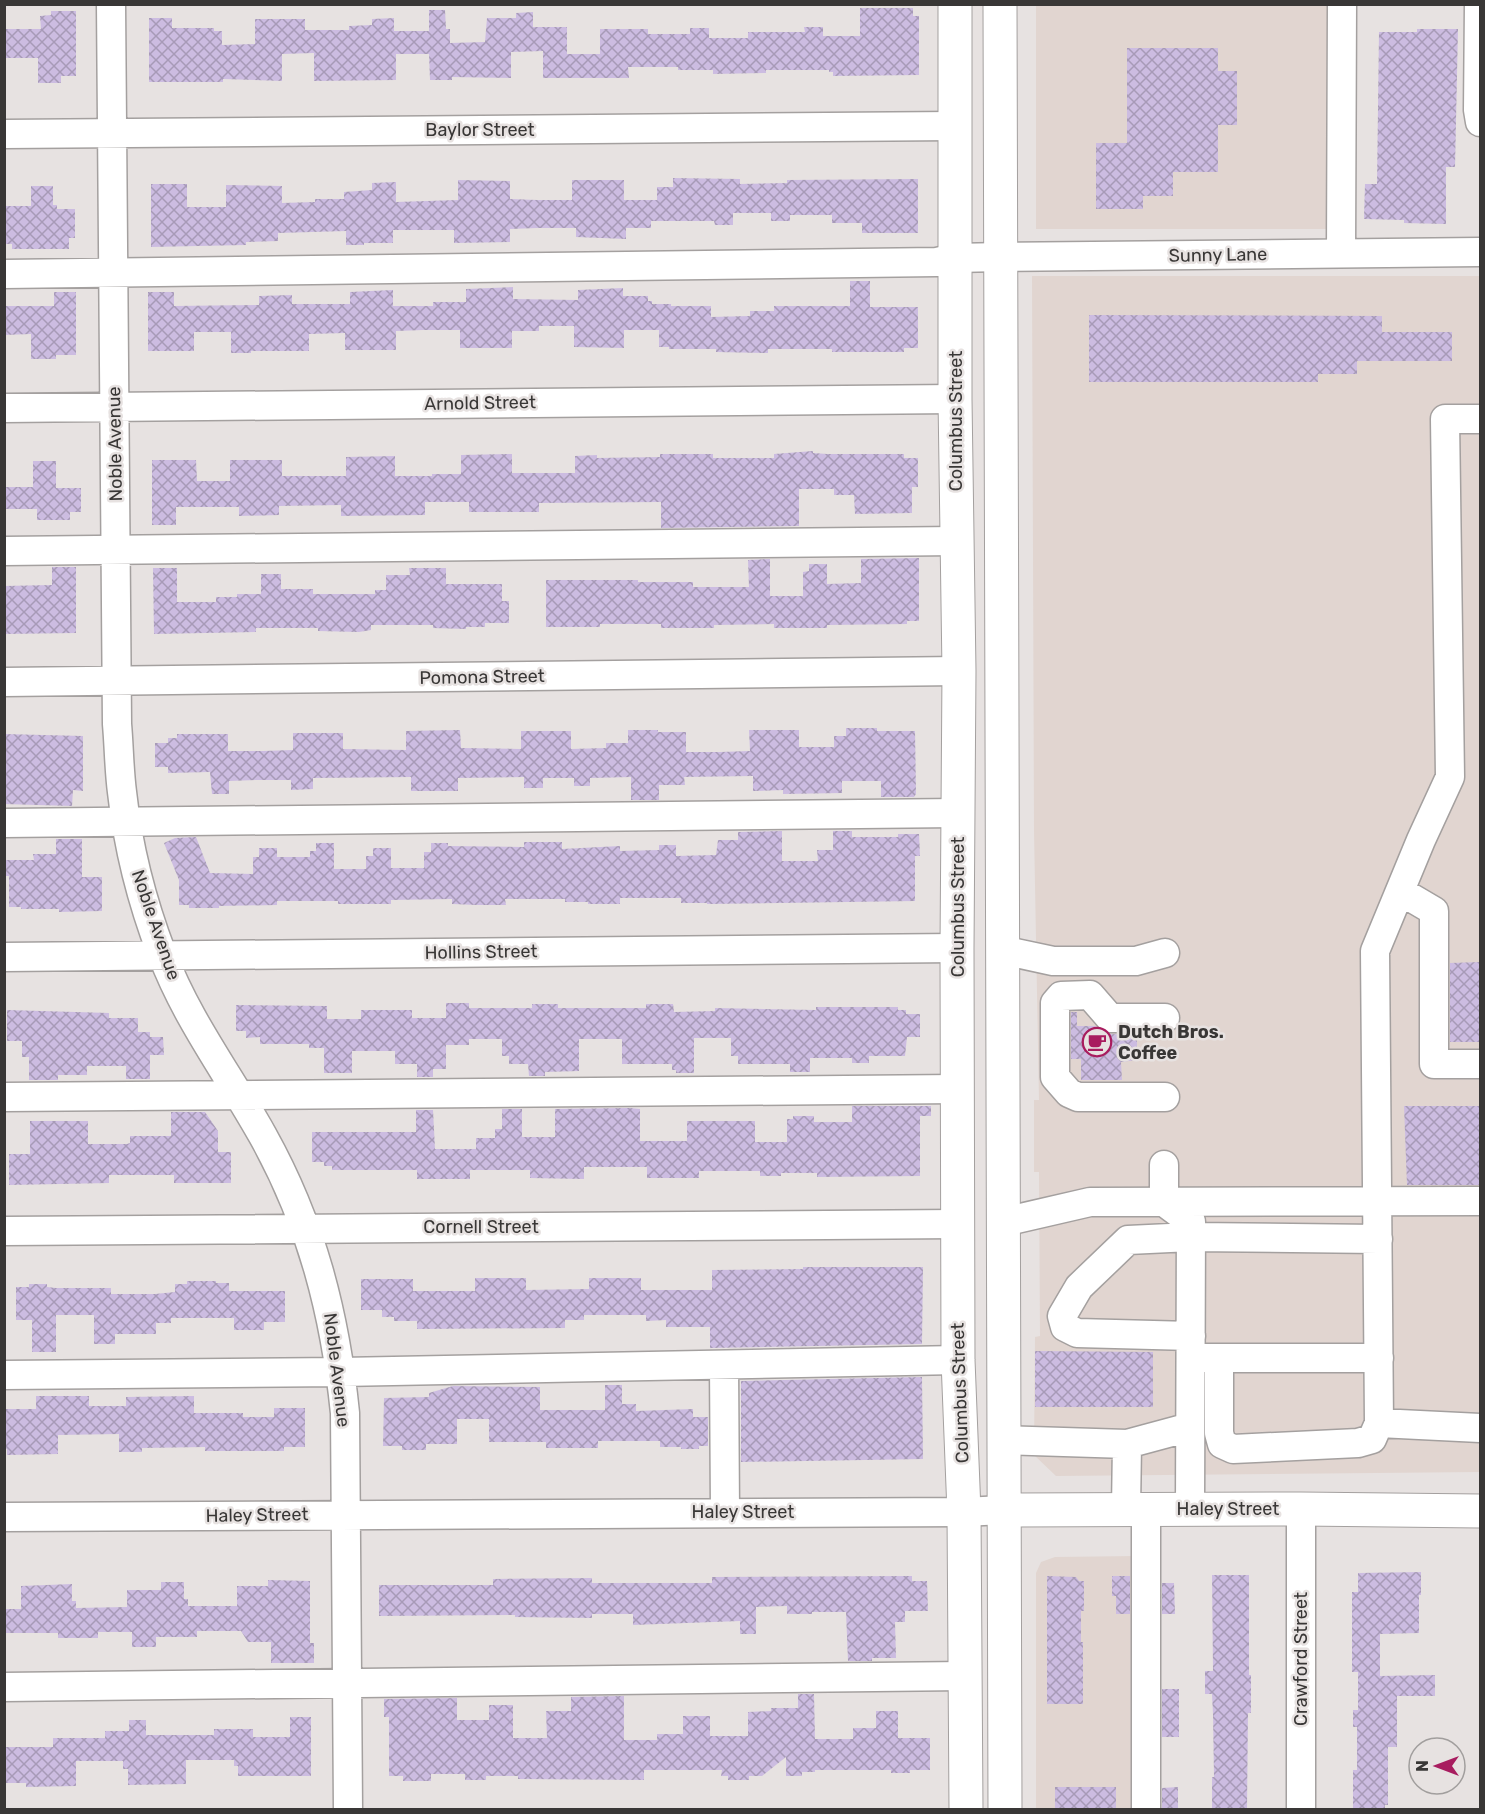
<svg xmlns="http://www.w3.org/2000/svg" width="1485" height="1814" viewBox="0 0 1485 1814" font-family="Rubik,sans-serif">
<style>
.built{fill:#e1d5d0}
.building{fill:url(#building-cross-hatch)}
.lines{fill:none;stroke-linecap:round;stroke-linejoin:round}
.minor-casing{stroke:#a4a09f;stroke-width:31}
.major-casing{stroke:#a4a09f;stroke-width:35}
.minor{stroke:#fff;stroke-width:28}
.major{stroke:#fff;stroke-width:33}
.labels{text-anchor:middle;stroke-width:5;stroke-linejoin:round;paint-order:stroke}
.street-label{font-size:18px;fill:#393736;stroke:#e7e2e1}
.poi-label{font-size:18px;font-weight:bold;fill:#393736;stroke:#e7e2e1;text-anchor:start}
</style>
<defs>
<pattern id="building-cross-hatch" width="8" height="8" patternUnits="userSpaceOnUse" patternTransform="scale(1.5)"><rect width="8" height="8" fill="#ccbce1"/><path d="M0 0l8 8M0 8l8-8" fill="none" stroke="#a79ab7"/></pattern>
</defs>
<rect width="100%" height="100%" fill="#e7e2e1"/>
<!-- built -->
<path class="built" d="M1036 5H1333L1334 229H1036Z
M1032 276H1480V1472L1056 1476 1034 1455 1035 1337 1040 1336 1039 1172H1034V1100H1039L1034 831Z
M1136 1556V1809H1036V1573L1041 1562 1055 1557Z"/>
<!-- building -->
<path class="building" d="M860 8H913V16H919V75L833 76V72H829V70H766V73L713 74V70H678V67H628L629 78H543V51L511 52V78L452 77V80H430L429 54H396V80L314 81V53L282 54V81L223 79V82H149V18H172V28H214V31H222V45L255 44V19H305V30H349V26L372 25V19L394 18V31H429V10H445L446 29H450V43L485 42 487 18H516V13L533 12V27H567V54H600V29H648V34H690V28H709V38H748V32H805L804 27H823V36H860Z
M51 11H76V76H61V83H38V58H4V29H41L40 16 51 15Z
M1417 29H1458L1455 167H1446V224L1404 223V220L1364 219 1365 184H1377L1379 32H1417Z
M1127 48H1218V71H1237V125H1218V172H1173V196H1143V209H1096V143H1127Z
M673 178 740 179V184L787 183V180L918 179V233H862V223H832V215H790V221H771V213H733V225H715L714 221H651V228H626V239L576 237V228H537L510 229V242L454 243V230H393V243H364V245H346V231L278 233V241L246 242V245L151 247V184H187V207H226V185L282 186V203L315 202V199H344V192L372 190V183L396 182V202L458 200V180L510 181V199L537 200H572V180H624V200H657V187H673Z
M31 186H53V205H57V209H75V238H69V249H12V244H4V206H31Z
M850 281H870V307H918V348H904V352H832V349H768V353L716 352V349H669V347H659V330H624V348L574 347V326H539V331H512V348H460V330H423L396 331V350H345V333L309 334V351H251V353H231V332H194V351H148V292H174V306L259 305V296L292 295V304H350V292L393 290V306H433V302H466V289L513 287V299L578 300V290L623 288V296H648V301H652V304H671V306H711V317L750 316V311H774V306H850Z
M54 292H76V355H56V359H31V334L4 335V306H54Z
M1089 315 1382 316V332H1452V361H1357V374H1318V382H1089Z
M813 451V453L827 454H904V458H918V487H912V513L855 514 854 495H834V489H799V526L661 528V502L539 503V512H469V502H425V515L341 516V505L279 506V515L239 516V507H176V525H152V460H196L197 481H230V460H282V476H346V457L395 456V476H432V474H461V455L512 454V473H575V456L597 455V458L660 457V454H713V458H774V454Z
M33 461H56V488H81V512H70V520H37V509H4V487H33Z
M919 558V621H907V624L827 625V628H774V624L714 625V628H661V624H600V627H546V580H638V582H693V587H749L748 560 770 559V596H803V572L809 571V564H827V584L861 583V559Z
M52 567H76V633L4 634V586L52 585Z
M153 568H177V602H216V597H237V594H261V574H281V589H313V594H375V590H386V575H410L409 568H446V584H502V601H509V623H485V627H466V629L433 628V625H371V630L359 632 318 631V628H256V632L154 634Z
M846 728H877V731H915L916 794 914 797H881V781H842V793L783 794V790L753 791V776L684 777 685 785H659V800H631V777L590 778V786H574V778H543V788H524V777L458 778V791H411V777L313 778V789L291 790V780H257L229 781V794H212L210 772 168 773V767H155V743H168V738H177V734H228V751H263L293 750V733H343V749L406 750V731L460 730 461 748 521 749V731H571V749L606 748V743H628V730H658V732H686V752H720L750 751 749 730H799V747H834V736H846Z
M4 734 83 736V791L73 790 72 806 4 804Z
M782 831V861H818L817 850H833V831H852V837H898V834H919L920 856H915V901L707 904V903H681V898H620V904H588V902H565V899H505L506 905H477L452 904V899L391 900V904H338V901H277V905L219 906V908H189V905H179V880L164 843 175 838 196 837 210 873 253 874V857H259V848H277V857H310V851H316V843H334V869H366V856H373V848H391V868H424V852H431V843H448V846L524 847V842H562V849L620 846V851L659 850V845H676V856L716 855 718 840H738V832Z
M56 839H82V877H102V911L59 912V909H21V907H9V876H4V860H34L33 854H56Z
M1480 962V1042H1450V963Z
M446 1003H469V1008H532V1004H558V1008H646V1004H673L674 1012 715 1011V1008L816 1010V1007H898V1010H906V1014H920V1037H907L905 1056H869V1063H852V1058H810V1072H790V1064H738V1056H731V1038H694V1073H676V1070H672V1064H622V1039H579V1071L545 1072V1076H529L528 1064H509V1056H502V1039H469V1045H446V1069H433V1077H417V1064H395V1051H352V1073H324V1048H309V1044H260V1037L246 1038V1031H236V1005L327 1006V1019H361V1010H412V1018H446Z
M7 1010 109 1013V1018H138V1032H150V1037H163L164 1055H150V1079H126V1066H87V1075H58V1080H29V1057H22V1041H7Z
M1071 1012H1077V1026H1095L1103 1033 1110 1034 1137 1035V1060L1121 1062 1122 1080H1081V1059H1071Z
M852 1106H931V1116H920V1176L817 1177V1173H781V1176H760V1171H699V1178H647V1167H584V1179L530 1178V1170H470V1179H417V1170H332V1166H324V1162H312V1132H416V1110H433L435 1149H476V1138H495V1129H502V1109H522V1137H555V1109L630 1108 640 1109V1141H687V1121H755V1142H787V1119H793V1116H814V1122H852Z
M1404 1106H1480V1185H1407Z
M171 1112H205L218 1131V1152H231V1183H174V1175H109V1183L9 1185V1154H30V1121H88V1144H127L130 1143V1136H171Z
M803 1267H923L922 1344 710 1348V1327H666V1320L646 1321V1315H584V1320H565V1328L417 1329V1321H394V1317H382V1310H361V1279H413V1291H475V1278H526V1290L589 1289V1278H641V1290H712V1270L803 1269Z
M187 1281H216V1283H229V1291H285V1322H264V1330H234V1318H171V1323H156V1334H115V1344H94V1315H56V1352H32V1320H16V1287H29V1284H47V1287L56 1288H111V1294H155L175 1292V1284H187Z
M1035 1351 1153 1352V1407H1035Z
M922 1377 923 1459 741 1462V1381Z
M605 1385H622V1404H636V1411L693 1409V1417H708V1446H699V1449H681V1447H660V1441H598V1448H546V1442H489V1419H457V1444H426V1450H402V1446H383L384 1398 429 1397V1393L453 1386 540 1387V1410H605Z
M36 1396H89V1406H126V1397L194 1396V1413H243V1417H274V1408H305V1447H284V1451H205V1447L142 1448V1452H119V1434L58 1435V1454L7 1455V1449H4V1409H36Z
M1421 1572V1595H1419V1633L1380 1634V1676L1435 1675V1696H1397V1747H1388V1805H1385V1809H1353V1770H1357V1727H1353V1710H1358V1672H1352V1592H1358V1573Z
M1212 1575H1249V1675H1251V1713H1248L1247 1809H1212V1777H1214L1213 1714 1212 1694H1205V1671H1213Z
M912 1576V1581H927L928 1611H905V1622H895L896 1658H872V1661H848L846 1612H812V1614H787V1606L756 1607V1634H740V1621L633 1625V1614H592V1618L515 1617V1615L379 1616V1585H493V1579L592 1578V1583H712V1577Z
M1047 1576 1076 1577 1079 1581H1084V1611H1081V1642H1083V1704H1047Z
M1112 1576H1130V1614H1116V1596H1112Z
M268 1580 310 1581V1643H314V1663H271V1642H248L241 1631H197V1637H156V1647H132V1632H98V1638H58V1633H4V1609H21V1586L72 1584V1601H76V1608L127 1607V1590H161V1582H184V1599H188V1606H237V1586H268Z
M1162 1583H1174L1175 1614H1162Z
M1162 1689H1179V1737H1162Z
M798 1694H814L815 1739H853V1728H876V1711H898V1738H930V1770H910V1773H891V1770H815V1772H802V1776H786V1757L762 1776H749V1780H728V1776H721L722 1770H644V1780L518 1779V1776H486V1780H465V1774H431V1781H403V1776H389V1717H384V1699L457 1698V1720H489V1705H513V1738H547L546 1711H571V1697L624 1696V1740H657V1734H683V1716H710V1736H748V1712L771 1711V1708H798Z
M290 1717H311V1776H238V1766H234V1760H186V1784L128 1785V1769H123V1761H76V1786L26 1787V1783H4V1747H53V1738H105V1731H129V1720H146V1735H214V1729H253V1737H290Z
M1055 1787H1116V1809H1055Z
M1178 1787V1809H1162V1788Z"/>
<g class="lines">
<!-- minor casing -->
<g class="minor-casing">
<path id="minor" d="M111 4 117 724C119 746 119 769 122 792 128 847 142 902 162 954 187 1020 229 1075 263 1136 312 1224 335 1314 345 1413L348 1810
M1479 4 1478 110 1480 122
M4 134 955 126
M1341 253 1342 4
M4 274 937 262 955 258 1001 257 1480 252
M4 408 955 399
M1480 419H1445L1450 777 1421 840 1375 951 1379 1423 1480 1428
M4 551 957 541
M4 682 959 671
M4 823 958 813
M1400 891 1434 911V1064H1480
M1002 950 1053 961H1136L1165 953
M4 957 957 948
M1165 1018H1110L1090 995 1061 996 1055 1003V1077L1069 1093 1078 1097H1165
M4 1097 957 1089
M1164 1165V1202L1191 1222 1190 1509
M1003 1222 1090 1202 1480 1201
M4 1231 957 1224
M1191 1336 1077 1333 1065 1327 1062 1316 1079 1287 1128 1240 1191 1237 1378 1239
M1202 1358H1379
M1219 1358V1433L1222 1444 1233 1449 1358 1443 1372 1439 1379 1423
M724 1365 725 1512
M4 1375 341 1372 958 1360
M1003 1440 1127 1444 1190 1427
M1126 1509 1127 1444
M1146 1509V1810
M1301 1509V1810
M4 1517 964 1512 1003 1510
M4 1687 965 1676"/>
</g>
<!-- major casing -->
<g class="major-casing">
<path id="major" d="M955 4V399L959 671 957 948 958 1360 964 1512 966 1810
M1000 4 1005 1810
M1003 1510 1301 1509 1480 1511"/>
</g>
<!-- minor -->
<use href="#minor" class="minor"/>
<!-- major -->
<use href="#major" class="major"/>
</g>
<!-- icons -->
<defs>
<g id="cafe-ring" transform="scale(1.5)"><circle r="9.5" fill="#e7e2e1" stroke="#a81c5f" stroke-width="1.5"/><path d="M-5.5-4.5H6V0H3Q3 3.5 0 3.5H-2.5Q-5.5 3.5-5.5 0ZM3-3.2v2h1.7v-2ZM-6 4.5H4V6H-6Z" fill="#a81c5f"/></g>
</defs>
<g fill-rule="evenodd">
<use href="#cafe-ring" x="1097" y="1042"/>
</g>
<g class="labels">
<!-- street labels -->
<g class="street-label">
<text x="480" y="136">Baylor Street</text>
<text transform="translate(1218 255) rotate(-1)" y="6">Sunny Lane</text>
<text transform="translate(480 403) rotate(-1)" y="6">Arnold Street</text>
<text transform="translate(956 421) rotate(-90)" y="6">Columbus Street</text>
<text transform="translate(115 444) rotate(-91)" y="6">Noble Avenue</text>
<text transform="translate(482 677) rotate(-1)" y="6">Pomona Street</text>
<text transform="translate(958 907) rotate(-90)" y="6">Columbus Street</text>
<text transform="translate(156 925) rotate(71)" y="6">Noble Avenue</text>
<text transform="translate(481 952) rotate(-1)" y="6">Hollins Street</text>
<text x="481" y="1233">Cornell Street</text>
<text transform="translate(337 1370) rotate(83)" y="6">Noble Avenue</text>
<text transform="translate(960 1393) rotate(-92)" y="6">Columbus Street</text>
<text x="1228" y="1515">Haley Street</text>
<text x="743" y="1518">Haley Street</text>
<text transform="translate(257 1515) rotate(-1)" y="6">Haley Street</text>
<text transform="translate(1301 1659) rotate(-90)" y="6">Crawford Street</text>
</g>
<!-- poi labels -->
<g class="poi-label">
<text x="1118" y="1038">Dutch Bros.<tspan x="1118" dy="21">Coffee</tspan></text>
</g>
</g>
<!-- border -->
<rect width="1485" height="1814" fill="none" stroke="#393736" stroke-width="12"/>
<!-- north arrow -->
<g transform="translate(1437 1766) rotate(270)"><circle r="28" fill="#e7e2e1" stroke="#a19e9d" stroke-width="1.5"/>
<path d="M0-4.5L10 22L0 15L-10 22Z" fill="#a81c5f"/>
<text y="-9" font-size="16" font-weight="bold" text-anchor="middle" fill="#393736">N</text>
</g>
</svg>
